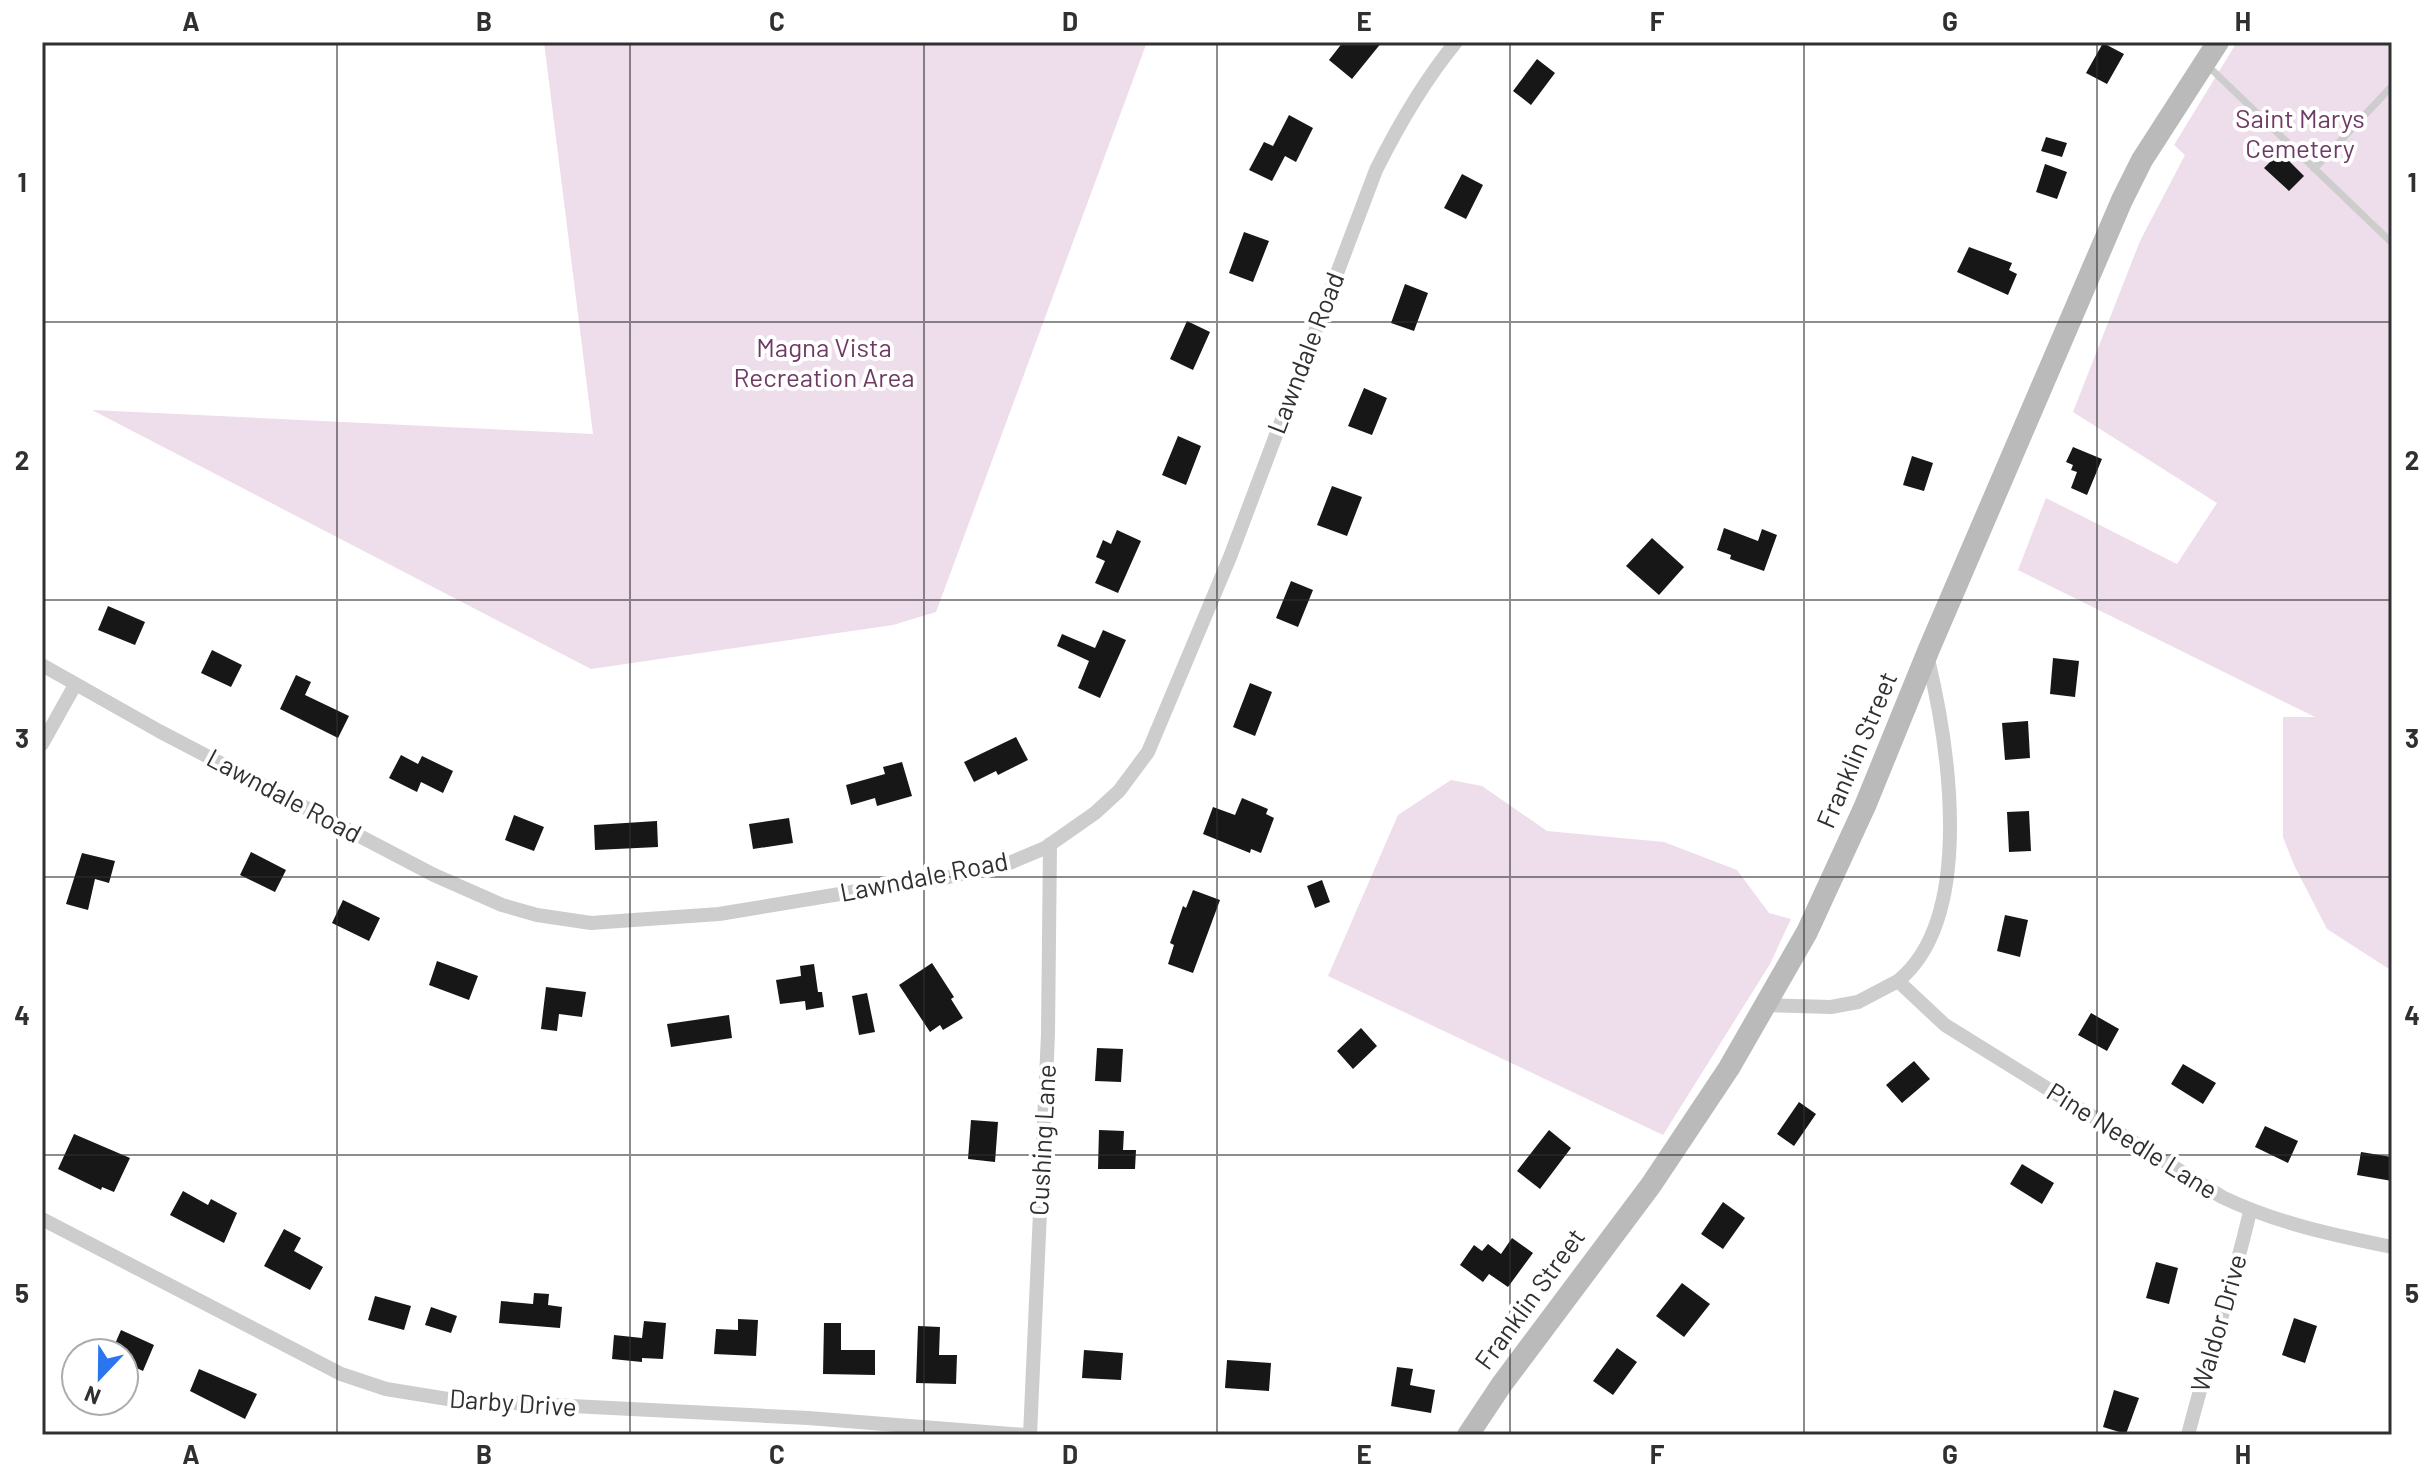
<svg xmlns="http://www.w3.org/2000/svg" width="2434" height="1477" viewBox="0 0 2434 1477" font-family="Barlow,sans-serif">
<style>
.green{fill:#eeddeb}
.building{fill:#171717}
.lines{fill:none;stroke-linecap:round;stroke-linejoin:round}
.lane{stroke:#cdcdcd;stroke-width:7}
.street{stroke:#cdcdcd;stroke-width:14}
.secondary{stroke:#bababa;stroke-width:22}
.grid{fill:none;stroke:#303030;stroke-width:2;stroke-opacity:0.55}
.labels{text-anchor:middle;stroke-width:8;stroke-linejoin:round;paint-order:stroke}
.park-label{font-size:26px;fill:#6e3a63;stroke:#fff}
.street-label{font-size:26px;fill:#303030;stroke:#fff}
.neatline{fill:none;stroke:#303030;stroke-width:3}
.grid-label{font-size:26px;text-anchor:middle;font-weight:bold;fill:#303030}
</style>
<rect width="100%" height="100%" fill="#fff"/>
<!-- green -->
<path class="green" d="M544 42H1147L936 612 893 625 591 669 92 410 593 434Z
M2237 42H2392V971L2327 929 2294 865 2283 837V717H2315L2018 570 2046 498 2177 564 2217 503 2073 412 2140 241 2185 155 2174 145Z
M1451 780 1482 786 1547 831 1664 842 1737 870 1769 913 1791 919 1770 964 1663 1135 1328 976 1398 815Z"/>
<!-- building -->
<path class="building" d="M1343 42H1382L1352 79 1329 60Z
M2103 43 2124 54 2107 84 2086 73Z
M1537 59 1555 73 1531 105 1513 91Z
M1289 115 1313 128 1296 162 1285 156 1272 181 1249 170 1264 142 1273 146Z
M2046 137 2067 143 2062 157 2041 151Z
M2280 152 2304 176 2289 191 2264 168Z
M2045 164 2067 172 2057 199 2036 192Z
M1462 174 1483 185 1466 219 1444 208Z
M1244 232 1269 241 1253 282 1229 273Z
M1969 247 2012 263 2009 270 2017 274 2008 295 1957 272Z
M1405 284 1428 293 1414 331 1391 323Z
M1187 321 1210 332 1193 370 1170 359Z
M1364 388 1387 398 1372 435 1348 426Z
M1178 436 1201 446 1186 485 1162 475Z
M2073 447 2102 459 2087 495 2071 488 2077 472 2071 470 2073 465 2066 462Z
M1912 456 1933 463 1924 491 1903 485Z
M1332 486 1362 497 1347 536 1317 525Z
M1724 528 1758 541 1762 529 1777 535 1764 571 1730 559 1731 555 1717 550Z
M1117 530 1141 541 1118 593 1095 583 1105 561 1096 557 1103 540 1111 544Z
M1652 538 1684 567 1659 595 1626 566Z
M1291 581 1313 590 1298 627 1276 618Z
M108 606 145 622 135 645 98 630Z
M1103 630 1126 640 1100 698 1078 688 1089 661 1057 646 1062 634 1095 648Z
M212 650 242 665 231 687 201 673Z
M2053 658 2079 661 2075 697 2050 694Z
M296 675 311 682 305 695 349 716 338 738 280 709Z
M1250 683 1272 692 1255 736 1233 727Z
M2028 721 2030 758 2005 760 2002 723Z
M1016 737 1028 760 998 775 996 771 974 782 964 762Z
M401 755 418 764 422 756 453 771 443 793 421 782 417 792 389 778Z
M902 762 912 796 877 806 875 798 851 805 846 785 885 774 883 767Z
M1242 798 1268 809 1266 814 1274 818 1261 853 1251 849 1250 853 1203 834 1213 807 1235 815Z
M2029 811 2031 851 2009 852 2007 812Z
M514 815 544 827 534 851 505 840Z
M789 818 793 843 753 849 749 824Z
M657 821 658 847 595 850 594 825Z
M251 852 286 870 275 892 240 875Z
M82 853 115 861 109 883 95 879 88 910 66 904Z
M1322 880 1330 902 1315 908 1307 886Z
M1193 890 1220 900 1193 973 1168 964 1174 945 1170 943 1183 906 1186 908Z
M343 900 380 918 369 941 332 923Z
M2005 915 2028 920 2020 957 1997 951Z
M437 961 478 976 469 1000 429 985Z
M932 963 954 997 951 999 963 1018 943 1030 940 1025 930 1032 899 985Z
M814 964 818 992H822L824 1007 806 1010 805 1001 780 1004 776 980 801 976 800 966Z
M546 987 586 992 582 1017 559 1014 557 1031 541 1029Z
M867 993 875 1032 859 1035 852 996Z
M2091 1013 2119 1029 2107 1051 2078 1035Z
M729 1015 732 1038 671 1047 667 1024Z
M1361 1028 1377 1046 1353 1069 1337 1051Z
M1097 1048 1123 1049 1121 1082 1095 1081Z
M1914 1061 1930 1079 1902 1103 1886 1085Z
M2183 1064 2216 1083 2203 1104 2171 1084Z
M1799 1102 1816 1114 1794 1146 1777 1134Z
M971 1120 998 1122 995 1162 968 1159Z
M2265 1126 2298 1141 2288 1163 2255 1147Z
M1099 1130 1124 1131 1123 1150H1136L1135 1169H1098Z
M1549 1130 1571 1148 1540 1189 1517 1171Z
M74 1134 130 1158 114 1192 102 1187 101 1190 58 1169Z
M2361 1152 2392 1157V1181L2357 1175Z
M2022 1164 2054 1183 2042 1204 2010 1184Z
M183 1191 208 1205 211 1199 237 1213 224 1243 170 1215Z
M1723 1202 1745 1218 1723 1249 1701 1234Z
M284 1229 301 1238 294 1251 323 1267 310 1290 264 1266Z
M1512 1238 1533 1253 1508 1287 1489 1274 1483 1282 1460 1265 1474 1245 1482 1251 1488 1244 1501 1254Z
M2156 1262 2178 1268 2169 1304 2146 1298Z
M1682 1283 1710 1304 1684 1337 1656 1316Z
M534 1293 549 1294 548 1305 562 1307 560 1328 499 1323 501 1301 533 1304Z
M375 1296 411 1306 404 1330 368 1320Z
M431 1307 457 1316 451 1333 425 1325Z
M2294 1318 2317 1326 2305 1363 2282 1355Z
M738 1319 758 1320 756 1356 714 1354 716 1329 738 1330Z
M644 1321 666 1323 663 1359 642 1358V1362L612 1359 614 1335 642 1338Z
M824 1323H841V1350H875V1375L823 1374Z
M918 1326 940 1327 939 1355H957L956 1384 916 1383Z
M121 1330 154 1345 143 1371 124 1362V1353H111Z
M1617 1348 1637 1362 1613 1395 1593 1381Z
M1084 1350 1123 1353 1121 1380 1082 1378Z
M1227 1360 1271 1363 1269 1391 1225 1388Z
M1397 1367 1413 1369 1410 1385 1435 1390 1431 1413 1391 1406Z
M199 1369 257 1394 245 1419 190 1391Z
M2114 1390 2139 1398 2126 1434 2103 1427Z"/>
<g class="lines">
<!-- lane -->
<path class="lane" d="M2208 66 2392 243
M2314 169 2392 86"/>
<!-- street -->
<path class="street" d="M42 665 159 731 434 875 502 905 537 915 591 923 719 914 888 886 931 881 1007 864 1045 848 1095 813 1119 791 1148 752 1230 557 1376 170C1399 124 1423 82 1456 42
M42 744 75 685
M1898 981C1977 917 1948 741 1927 655
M1764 1005 1831 1007 1858 1002 1898 981 1945 1025 2222 1197C2276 1223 2333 1235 2392 1247
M42 1219 341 1374 386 1389 454 1400 808 1418 1025 1435
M1030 1435 1048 1034 1050 844
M2188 1435C2207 1360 2233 1287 2250 1211"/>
<!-- secondary -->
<path class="secondary" d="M1468 1435 1502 1384 1651 1185 1729 1068 1807 932 1865 806 1929 649 2122 200 2142 160 2218 42"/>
</g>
<!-- grid -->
<path class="grid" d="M337 42V1435M630 42V1435M924 42V1435M1217 42V1435M1510 42V1435M1804 42V1435M2097 42V1435M42 322H2392M42 600H2392M42 877H2392M42 1155H2392"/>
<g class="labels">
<!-- park labels -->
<g class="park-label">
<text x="2300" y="128">Saint Marys<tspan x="2300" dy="30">Cemetery</tspan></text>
<text x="824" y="357">Magna Vista<tspan x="824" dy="30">Recreation Area</tspan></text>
</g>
<!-- street labels -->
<g class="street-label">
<text transform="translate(1306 353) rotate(-69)" y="9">Lawndale Road</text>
<text transform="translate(1857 750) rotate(-67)" y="9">Franklin Street</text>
<text transform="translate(284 796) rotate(28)" y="9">Lawndale Road</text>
<text transform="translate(924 877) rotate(-11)" y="9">Lawndale Road</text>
<text transform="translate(1043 1140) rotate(-87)" y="9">Cushing Lane</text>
<text transform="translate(2132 1141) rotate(32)" y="9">Pine Needle Lane</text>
<text transform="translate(1530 1299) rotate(-54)" y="9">Franklin Street</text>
<text transform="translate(2219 1323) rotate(-74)" y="9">Waldor Drive</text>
<text transform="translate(513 1403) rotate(4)" y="9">Darby Drive</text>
</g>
</g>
<!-- border -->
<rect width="2434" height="1477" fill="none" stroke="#ffffff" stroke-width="88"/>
<!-- north arrow -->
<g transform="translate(100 1377) rotate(202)"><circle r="38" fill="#ffffff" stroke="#acacac" stroke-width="2"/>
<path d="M0-6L14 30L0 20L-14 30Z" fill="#2b75ee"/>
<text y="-12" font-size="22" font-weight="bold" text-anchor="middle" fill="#303030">N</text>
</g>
<rect x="44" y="44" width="2346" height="1389" class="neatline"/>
<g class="grid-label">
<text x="191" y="31">A</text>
<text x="484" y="31">B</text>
<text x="777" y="31">C</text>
<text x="1070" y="31">D</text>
<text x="1364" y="31">E</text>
<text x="1657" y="31">F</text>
<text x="1950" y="31">G</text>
<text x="2243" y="31">H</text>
<text x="22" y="192">1</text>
<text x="2412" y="192">1</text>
<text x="22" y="470">2</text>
<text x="2412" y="470">2</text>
<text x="22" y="748">3</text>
<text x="2412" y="748">3</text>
<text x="22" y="1025">4</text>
<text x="2412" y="1025">4</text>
<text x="22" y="1303">5</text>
<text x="2412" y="1303">5</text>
<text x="191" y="1464">A</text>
<text x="484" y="1464">B</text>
<text x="777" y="1464">C</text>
<text x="1070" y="1464">D</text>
<text x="1364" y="1464">E</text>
<text x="1657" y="1464">F</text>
<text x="1950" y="1464">G</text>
<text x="2243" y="1464">H</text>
</g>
</svg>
